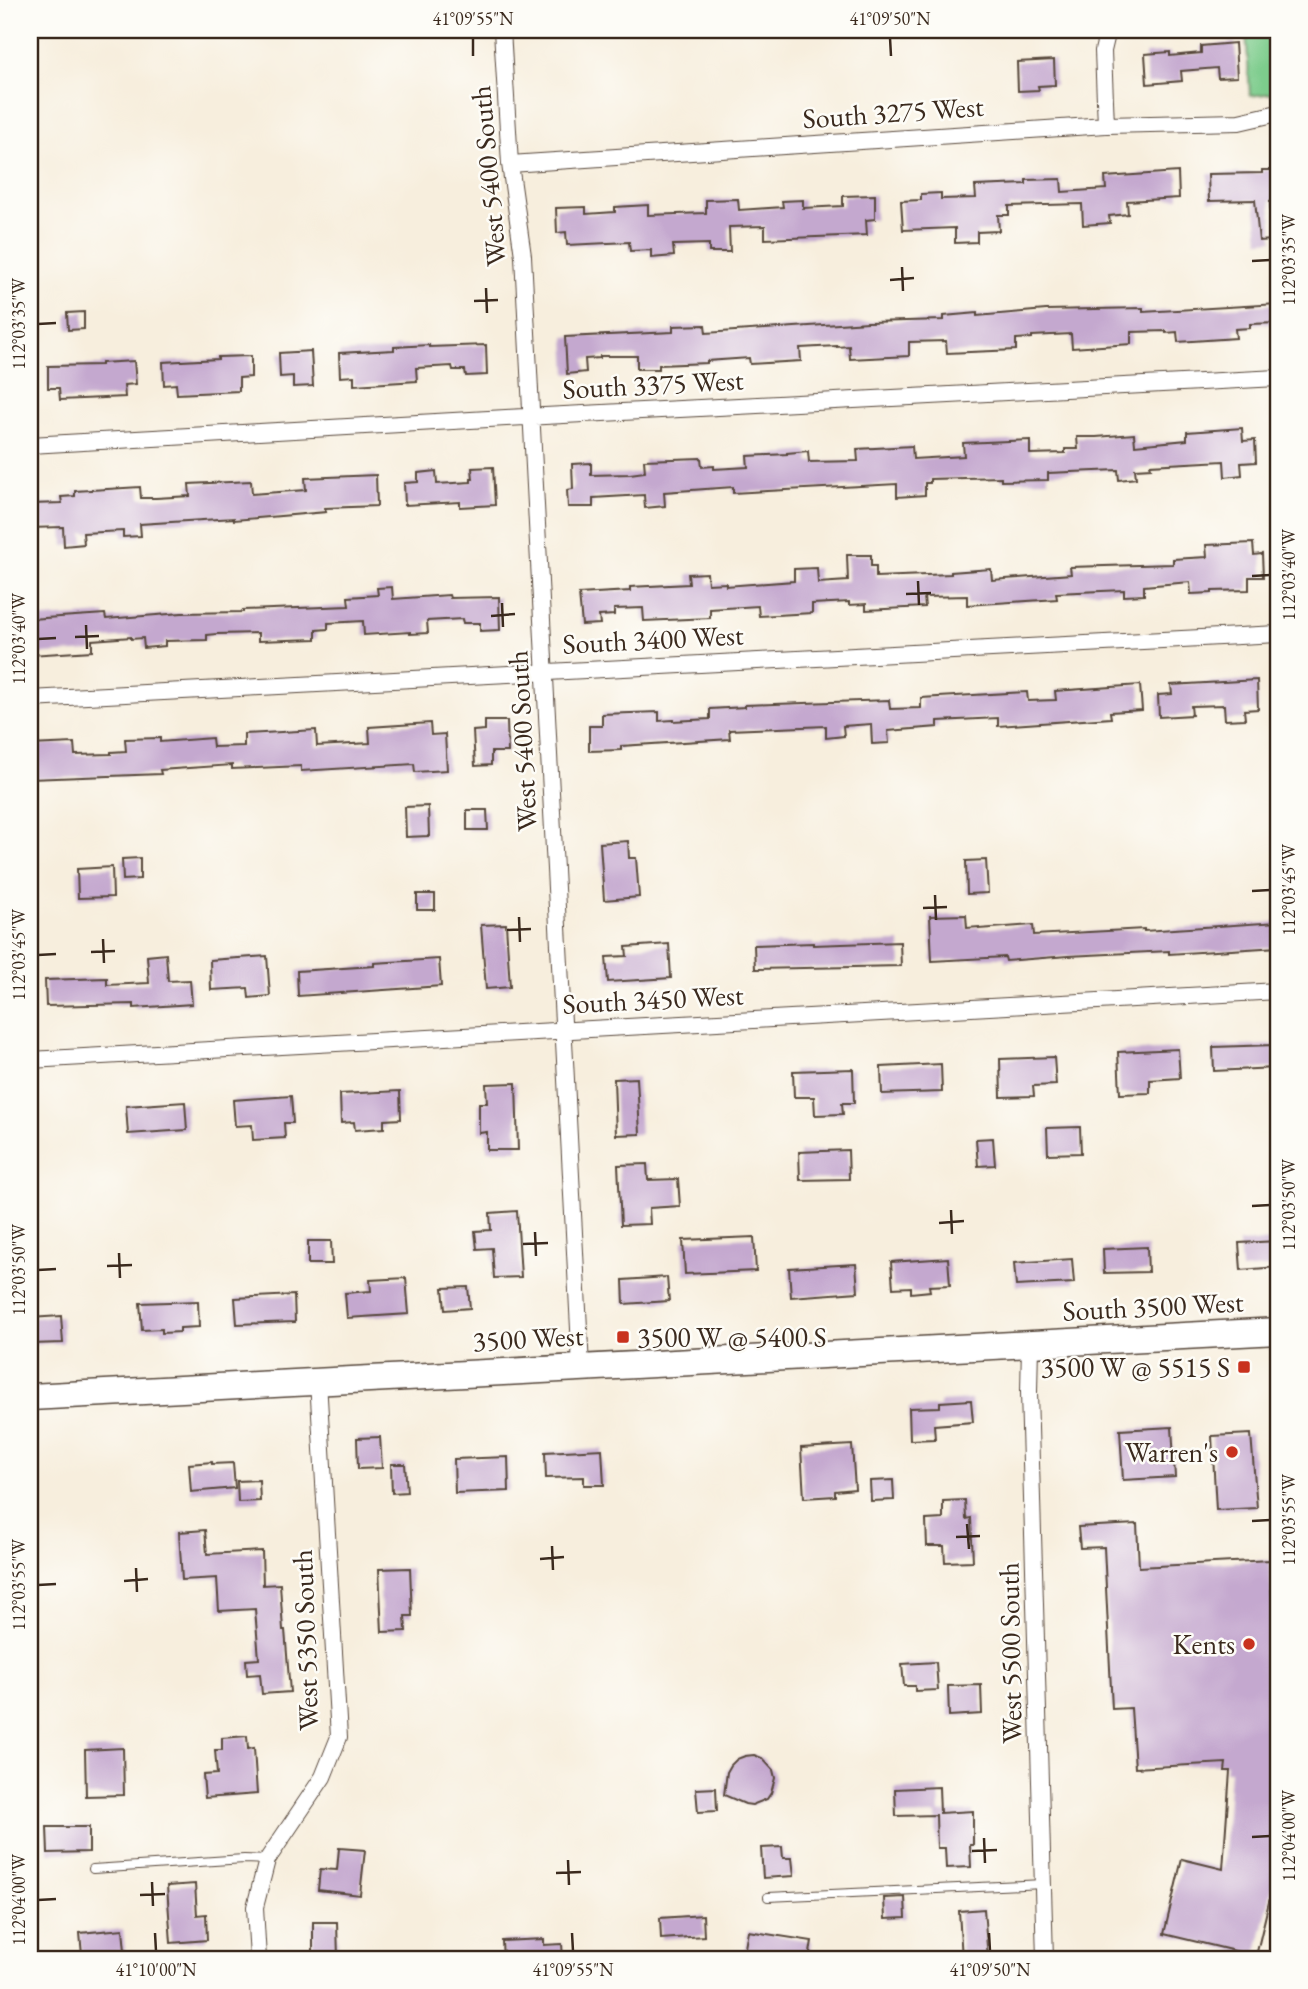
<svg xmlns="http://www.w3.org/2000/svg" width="1308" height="1989" viewBox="0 0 1308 1989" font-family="'EB Garamond',serif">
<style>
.green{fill:#7dcc8c;stroke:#5c7b55;stroke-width:2}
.building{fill:#c4a8cf}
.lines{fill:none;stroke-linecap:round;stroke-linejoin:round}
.service-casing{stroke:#57473b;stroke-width:10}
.minor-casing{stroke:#57473b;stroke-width:18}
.primary-casing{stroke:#57473b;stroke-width:29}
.service{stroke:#fff;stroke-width:8}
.minor{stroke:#fff;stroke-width:16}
.primary{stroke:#fff;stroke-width:26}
.ticks{fill:none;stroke:#3b2a1e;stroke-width:2.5}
.poi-dot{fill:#c8321e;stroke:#fdfcf7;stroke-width:2.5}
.labels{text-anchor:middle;stroke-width:5;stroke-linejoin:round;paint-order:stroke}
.street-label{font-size:28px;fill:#3b2a1e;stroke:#fdfcf7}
.poi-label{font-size:28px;fill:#3b2a1e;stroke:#fdfcf7;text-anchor:end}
.neatline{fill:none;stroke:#3b2a1e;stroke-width:2.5}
.ticks-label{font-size:18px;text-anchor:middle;fill:#3b2a1e}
</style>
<rect width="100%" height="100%" fill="#fdfcf7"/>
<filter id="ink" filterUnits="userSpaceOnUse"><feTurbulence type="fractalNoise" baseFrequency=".0143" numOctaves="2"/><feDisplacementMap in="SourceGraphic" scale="14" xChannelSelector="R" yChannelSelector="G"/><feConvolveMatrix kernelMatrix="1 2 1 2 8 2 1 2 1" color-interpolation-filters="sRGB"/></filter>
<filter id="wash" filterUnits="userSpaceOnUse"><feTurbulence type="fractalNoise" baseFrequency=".00686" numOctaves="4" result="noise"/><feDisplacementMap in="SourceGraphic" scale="28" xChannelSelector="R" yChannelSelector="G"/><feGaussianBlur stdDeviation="1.57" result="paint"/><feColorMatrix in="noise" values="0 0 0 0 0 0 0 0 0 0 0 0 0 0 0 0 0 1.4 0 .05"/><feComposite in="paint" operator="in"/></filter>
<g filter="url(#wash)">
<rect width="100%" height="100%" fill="#f7eedd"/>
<!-- green -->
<path class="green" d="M1246 30H1278V91L1275 93 1250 96Z"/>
<g id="blocks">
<!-- building -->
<path class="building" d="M1235 43 1237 77 1218 78 1217 68 1181 71 1182 81 1147 84 1145 54 1170 52V56L1201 53V46Z
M1054 60 1055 85 1038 86 1039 90 1018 91 1017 62Z
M1262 170H1278V201H1270L1273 240 1259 241 1255 200 1209 201 1208 174 1262 173Z
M1178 172 1179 198 1127 201 1128 214 1109 216 1110 223 1083 225 1082 204 1009 206V215H998L999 231 977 232V242L955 243V228L903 230 901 201 921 200V194L941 193V199L976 198 975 186 1026 184V180L1061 179 1062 192 1106 189 1105 177Z
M875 195V219L866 220 867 235 765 239V226L729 227 730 252H709V244L673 245 674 256 651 258V250L630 251 629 242 567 245 566 232 557 233 556 208 586 207V214L615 212V207L648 205V215L706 213V200L738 199 739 210 783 207 782 201 803 200V208L843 206V196Z
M1278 304V323L1250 324V328L1235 329 1236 338 1178 342 1177 332 1166 333V331L1131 332V344L1072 348 1071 334 1032 336V338L1016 339V350L947 353 946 341 909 342V356L850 359 849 346 837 347V346L800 348 801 361 750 364 749 358 707 361V363L659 365V369H637V356H600V358L585 359 586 372 567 374 565 337 673 332V326L705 325 706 333 868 322 944 320V316L977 313V316L1046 310 1143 308V312Z
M84 312V329L68 330 67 313Z
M429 345V347L486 345 487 375 466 376 465 370H453L452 366 416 368 417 381 354 385V376L340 377 339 353 394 350V347Z
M311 351 313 386 293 387V376L280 377 279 353Z
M251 356V377L239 378V391L177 394 176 384 164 385 163 362 218 359V357Z
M134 361 136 384 124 385 125 397 60 400 59 388H48V366L101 365V363Z
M1242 428 1243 441 1255 440 1256 462 1241 463 1242 475 1225 477 1224 461 1150 465 1151 468 1135 469 1136 478 1119 480 1118 470 1048 473V480L1001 481V477L930 479V483H925V495L897 497V484L733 493V487L664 492 665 506 645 508 644 495 593 498V507H568L567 490 573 489 572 464 591 463V475L630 474 645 472 644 460 701 458 702 467 714 466V469L748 467 747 456 787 454V453L808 451 809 462 858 461 857 449 912 446 913 459 964 456 963 443 1030 440V454L1065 453V449H1078L1077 437H1096L1134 434 1135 445 1187 440V432Z
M493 467 495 505 460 507V502L405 505 404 483 418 482V473L436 471 437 484 471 482V479H473L472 468Z
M376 475 377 506 325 508 326 512 234 520V518L140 524 141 536 123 537V531L83 533 84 544 64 546 63 527 30 528V504L62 503 61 497 75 496V491L140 487 141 498H156L190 496 189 484 251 481 252 494 306 490 305 478Z
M1253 543 1254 555 1262 554 1263 577H1249V590L1212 591V593L1191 594 1190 582 1144 586V595L1124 596V590L1056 593 1057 599 967 605V596L924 597 925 607 866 610V604L849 605V602L812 604V613L759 616 758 606 710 609V618L644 621 643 608 614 609V615L599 616 600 624 582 625 579 594 630 591V587L689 584 688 574 707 573 708 584 726 583V586L794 581V569L817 568 818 583 848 581 847 555H871V566H876V577L951 574V572L991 569 992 580 1071 574 1070 567 1173 564V559L1207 557 1206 545Z
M392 587 393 599 449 595 450 598 499 597 500 630 480 631V623H463L462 619 427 621 428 633 410 634V632L364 635 363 621 328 623V629L316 630V639L258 641V633L217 634 207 635V640L165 641V646L144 648 143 638 131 639V637L92 640V651L30 655V619L105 614 106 619 182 613 243 612V610L349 606 348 597 378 595 377 588Z
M1257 680 1258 709 1244 710 1245 719 1225 720 1224 705 1191 706 1192 715 1159 717 1158 695 1172 694 1171 685Z
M1140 685 1142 710 1110 712 1111 718 998 726V718L938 721V727L888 731 889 743 872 744 871 724 843 726 844 736 826 738V726L729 730 730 739 621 746V750L589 751V726H602V714L659 712V721L673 720V721L710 719V709L745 707V705L889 700 890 709 921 708V698L1027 692 1028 701 1056 700 1055 691Z
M485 721H507L508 752H491V765L475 766 473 731 485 730Z
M430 723 431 735 445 734 447 770 415 772 414 764 301 771V766L232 769V765L160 770 161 774 30 779V745L74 743 75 755 111 754V752L126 751 125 739 160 738V742L212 738 213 747 244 746V734L316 730 317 746 370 743 369 727Z
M428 806 429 836 406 837 405 807Z
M467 810H487L488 830H467Z
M628 841 629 858H636L639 897 604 900 600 843Z
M140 858V879L123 880 122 859Z
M986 860 988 893 967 894 966 861Z
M112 867 113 897 78 898 77 869Z
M417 894H435V910H417Z
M966 915 967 928 979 927V929L1033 925 1034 935 1144 929V931L1278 922V947L1169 954V951L1068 956 1006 961 1005 957 932 961 930 916Z
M506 924 510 987 486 989 481 925Z
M900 942 901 966 755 969 754 945 813 943V945Z
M669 944 671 978 608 982 606 957 627 956 626 947Z
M166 954 168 981 190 980 192 1004 134 1008V1004L46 1006 45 980 107 978V985L149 983 147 956Z
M267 956 270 996 249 998 248 988 211 990 210 960Z
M439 959 441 986 298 996 297 971 374 966V963Z
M1274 1045 1275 1068 1214 1071 1213 1047Z
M1178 1049 1180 1078 1150 1080V1093L1120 1094 1118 1052Z
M1054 1057 1056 1085 1033 1086 1034 1096 1001 1097 1000 1059Z
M941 1064 942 1092 882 1094 881 1067Z
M853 1069 854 1103H842L843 1114 815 1115 814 1097H794L793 1071Z
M637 1078 640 1134 616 1135 614 1079Z
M516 1083 518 1150H487V1132L479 1133V1103H487L486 1084Z
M400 1091 401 1119 384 1120V1128L355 1130 354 1122 341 1123 340 1094Z
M291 1096 293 1123H284L285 1138 253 1140 252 1125 235 1126 233 1100Z
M185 1102 187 1130 128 1134 126 1106Z
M1080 1127 1081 1153 1048 1154 1047 1128Z
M993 1138 995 1165 978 1166 976 1139Z
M848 1150 849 1179 800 1180 799 1152Z
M647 1164 648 1180 678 1179 680 1206 649 1208 650 1224 621 1225 618 1165Z
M517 1211 521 1277 494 1278 492 1248 477 1249 475 1231 491 1230 490 1213Z
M754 1237 756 1271 685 1274 683 1240Z
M308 1241H331L332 1264H308Z
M1278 1241V1267L1241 1270 1239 1243Z
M1147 1247 1148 1272 1104 1273 1103 1249Z
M948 1258 950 1285 929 1286 930 1291 911 1293V1287L893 1288 891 1262Z
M1072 1259 1074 1283 1016 1286 1014 1263Z
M856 1264 858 1292 791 1297 789 1268Z
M667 1277 669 1301 624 1304 623 1280Z
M406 1278 409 1314 347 1318 345 1293 371 1291 370 1280Z
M468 1287 470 1308 445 1310 443 1288Z
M294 1295 295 1322 237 1324 235 1298Z
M198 1301 199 1327 180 1328V1332L162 1333V1329L142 1330 140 1303Z
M61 1316 63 1343 30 1344V1318Z
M971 1400 973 1422 934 1425 935 1439 910 1440 909 1408 940 1407V1402Z
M1172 1427 1175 1477 1123 1480 1120 1430Z
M1251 1434 1257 1508 1216 1510 1212 1436Z
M380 1437 382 1468 358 1469 357 1438Z
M852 1445 855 1489 835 1491V1496L804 1498 801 1448Z
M602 1449 604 1485H584V1477L546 1478 545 1452Z
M508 1457 509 1491 455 1493 454 1459Z
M212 1462V1464L233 1463 235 1488 191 1492 189 1464Z
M391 1464H405L407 1492 392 1493Z
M259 1480 260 1501 238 1502 237 1481Z
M893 1480 894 1500 871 1501 870 1481Z
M965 1500 966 1519 971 1518 973 1561 945 1562 944 1546H927L926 1520 943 1519V1501Z
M1137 1524 1139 1567 1270 1560 1272 1596H1278V1809L1274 1881 1256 1956 1164 1934 1182 1859 1223 1869 1230 1771H1225L1226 1763 1135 1768 1131 1708 1112 1709 1104 1547 1080 1548 1078 1527Z
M205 1530 207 1554 262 1551 263 1585 280 1584 283 1630H285L290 1692 262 1694 260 1674 247 1675 246 1660 259 1659 255 1609 219 1611 217 1578 182 1580 179 1532Z
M410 1568 412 1616H405L406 1631 382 1632 379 1569Z
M936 1662 938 1690 915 1691V1686H904L902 1664Z
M981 1685 982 1714 949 1716 948 1686Z
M247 1736 248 1749 254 1748 257 1794 205 1798 203 1775 217 1774 215 1750H222V1738Z
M123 1748 124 1795 86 1796 85 1750Z
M754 1755 762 1758 773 1770 775 1778 771 1793 767 1799 752 1805 745 1804 724 1795 727 1772 731 1765 737 1759 745 1756Z
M939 1787 940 1813 973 1811V1845H970L971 1867 946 1868 945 1848H937L936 1815 896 1816 895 1789Z
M716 1788 717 1811 698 1812 696 1789Z
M47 1827H89V1852L48 1853Z
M782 1847 783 1858H792L794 1876 763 1878 761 1848Z
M339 1848 365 1850 360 1895 318 1890 320 1869 337 1870Z
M195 1884 197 1915 206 1914 207 1940 171 1943 167 1886Z
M905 1897 906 1918 885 1919 884 1898Z
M984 1909 988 1959H962L959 1911Z
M703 1915 704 1936 661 1939 660 1918Z
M313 1922H337L338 1959H313Z
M123 1929 125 1951 82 1955 80 1933Z
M748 1931 812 1941 809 1959H743Z
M544 1939V1945L562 1944 563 1959H503L502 1941Z"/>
</g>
</g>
<g filter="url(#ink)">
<use href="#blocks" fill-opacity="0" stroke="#57473b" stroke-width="2"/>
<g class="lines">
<!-- service casing -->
<g class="service-casing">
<path id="service" d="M93 1869 244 1859 267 1860
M768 1897 1043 1884
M111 1959 139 1957 258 1958"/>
</g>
<!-- minor casing -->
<g class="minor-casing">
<path id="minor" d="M502 30 510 164 523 256 581 1367
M1106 125 1103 51 1108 30
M510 164 1106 125 1239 122 1278 113
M30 445 506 418 1278 378
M30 699 1278 634
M30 1060 1278 991
M1030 1344 1029 1392 1045 1959
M258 1959 255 1907 267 1860 323 1777 339 1737 318 1381"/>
</g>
<!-- primary casing -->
<g class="primary-casing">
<path id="primary" d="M30 1397 1278 1331"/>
</g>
<!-- service -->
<use href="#service" class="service"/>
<!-- minor -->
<use href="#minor" class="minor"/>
<!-- primary -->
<use href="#primary" class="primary"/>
</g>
</g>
<!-- ticks -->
<path class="ticks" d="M473 38V56M890 38 891 56M1252 261 1270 260M902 267 903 291M890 280 914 278M486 288 487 313M474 301 498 300M38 324 56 323M1252 576 1270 575M918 581 919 605M906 594 931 593M502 603 503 627M491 616 515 614M86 625 87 649M75 637 99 636M38 639 56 638M1252 891 1270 890M935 895 936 920M923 908 947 907M519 917 520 942M507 930 531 929M103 939 104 963M91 952 115 951M38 955 56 954M1252 1206 1270 1205M951 1210 952 1234M939 1223 964 1221M535 1232 536 1256M523 1244 548 1243M119 1253 120 1278M107 1266 132 1265M38 1270 56 1269M1252 1521 1270 1520M967 1524 969 1549M956 1537 980 1536M552 1546 553 1570M540 1559 564 1557M136 1568 137 1592M124 1581 148 1579M38 1585 56 1584M1252 1837 1270 1836M984 1838 985 1863M972 1851 997 1850M568 1860 569 1885M556 1873 581 1872M152 1882 153 1906M140 1895 165 1894M38 1900 56 1899M155 1933 156 1951M572 1933 573 1951M989 1933 990 1951"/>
<!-- markers -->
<g class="poi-dot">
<rect x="616" y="1330" width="14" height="14" rx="3.5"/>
<rect x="1237" y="1360" width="14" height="14" rx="3.5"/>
<circle cx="1232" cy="1452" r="7"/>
<circle cx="1249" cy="1644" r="7"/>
</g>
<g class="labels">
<!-- street labels -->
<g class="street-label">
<text transform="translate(893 112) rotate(-4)" y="10">South 3275 West</text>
<text transform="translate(488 176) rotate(-95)" y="10">West 5400 South</text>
<text transform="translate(653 384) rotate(-3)" y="10">South 3375 West</text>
<text transform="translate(653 639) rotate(-3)" y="10">South 3400 West</text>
<text transform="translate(522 741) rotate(-93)" y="10">West 5400 South</text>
<text transform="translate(653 999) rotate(-3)" y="10">South 3450 West</text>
<text transform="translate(1153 1306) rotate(-3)" y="10">South 3500 West</text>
<text transform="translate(528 1338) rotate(-3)" y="10">3500 West</text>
<text transform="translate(305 1640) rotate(-92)" y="10">West 5350 South</text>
<text transform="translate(1010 1653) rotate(-91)" y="10">West 5500 South</text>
</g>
<!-- poi labels -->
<g class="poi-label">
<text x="637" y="1347" text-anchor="start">3500 W @ 5400 S</text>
<text x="1230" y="1377">3500 W @ 5515 S</text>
<text x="1218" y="1462">Warren's</text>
<text x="1235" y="1654">Kents</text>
</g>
</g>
<!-- margin -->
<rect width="1308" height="1989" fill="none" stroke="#fdfcf7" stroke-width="77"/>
<rect x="38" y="38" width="1232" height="1913" class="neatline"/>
<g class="ticks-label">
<text x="473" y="25">41°09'55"N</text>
<text x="890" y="25">41°09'50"N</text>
<text transform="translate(1289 260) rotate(-90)" y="6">112°03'35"W</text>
<text transform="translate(19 324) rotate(-90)" y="6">112°03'35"W</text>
<text transform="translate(1289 575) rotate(-90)" y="6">112°03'40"W</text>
<text transform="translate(19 639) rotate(-90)" y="6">112°03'40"W</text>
<text transform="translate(1289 890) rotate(-90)" y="6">112°03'45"W</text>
<text transform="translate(19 955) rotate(-90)" y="6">112°03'45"W</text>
<text transform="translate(1289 1205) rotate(-90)" y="6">112°03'50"W</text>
<text transform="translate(19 1270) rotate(-90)" y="6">112°03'50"W</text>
<text transform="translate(1289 1520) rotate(-90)" y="6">112°03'55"W</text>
<text transform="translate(19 1585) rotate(-90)" y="6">112°03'55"W</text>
<text transform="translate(1289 1836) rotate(-90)" y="6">112°04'00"W</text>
<text transform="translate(19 1900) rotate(-90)" y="6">112°04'00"W</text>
<text x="156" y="1976">41°10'00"N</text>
<text x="573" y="1976">41°09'55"N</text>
<text x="990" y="1976">41°09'50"N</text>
</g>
</svg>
